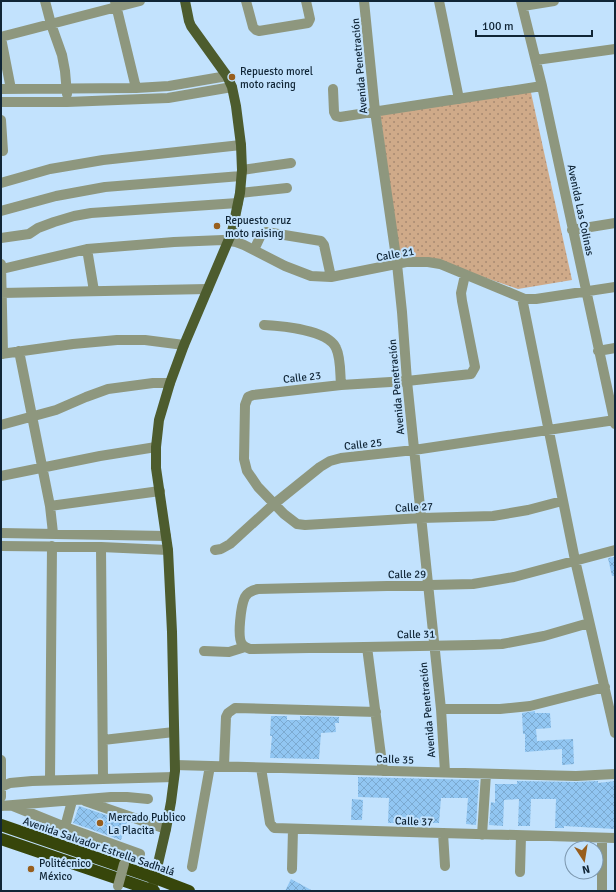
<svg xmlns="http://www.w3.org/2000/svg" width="616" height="892" viewBox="0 0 616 892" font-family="Signika,sans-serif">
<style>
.grass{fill:url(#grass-dots)}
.building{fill:url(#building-cross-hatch)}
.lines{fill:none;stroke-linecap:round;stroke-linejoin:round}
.minor{stroke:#8e977e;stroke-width:10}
.major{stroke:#4d5c2e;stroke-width:10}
.highway{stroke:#37460b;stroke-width:12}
.minor-bridge{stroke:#8e977e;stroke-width:10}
.poi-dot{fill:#985e1d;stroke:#c2e2fd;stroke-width:1.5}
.labels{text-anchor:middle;stroke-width:4;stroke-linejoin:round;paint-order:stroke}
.street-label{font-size:11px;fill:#102536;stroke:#c2e2fd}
.poi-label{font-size:11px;fill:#102536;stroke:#c2e2fd;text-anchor:start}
</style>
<defs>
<pattern id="grass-dots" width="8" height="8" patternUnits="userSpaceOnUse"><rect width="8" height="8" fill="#cfaa89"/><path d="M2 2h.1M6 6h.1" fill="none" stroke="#a78a71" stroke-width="1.8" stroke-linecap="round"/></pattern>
<pattern id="building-cross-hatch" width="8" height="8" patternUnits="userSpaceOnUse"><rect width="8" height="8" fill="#91c6f2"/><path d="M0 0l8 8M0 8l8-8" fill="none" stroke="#7caad0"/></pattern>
</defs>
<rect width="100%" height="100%" fill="#c2e2fd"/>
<!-- grass -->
<path class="grass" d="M530 88 572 280 518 289 428 258 400 260 380 113Z"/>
<!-- building -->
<path class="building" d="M615 557V576H612L608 558Z
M535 711V713H550L551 728 536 729 537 741 573 739 574 764 562 765V749L525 752V734H523L522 713Z
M271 716H287V720H300V716L339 717V723H335L336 732 321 733 319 759 270 758 272 736H270Z
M358 777 479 780 476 825 466 824 468 798H441L439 823H388L389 798 358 797Z
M517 781 576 782 598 781V783L615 781V829L564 826V828H555L556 799H531L530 826H518L519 799 504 800 503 826 489 825 491 802 495 803V784H517Z
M352 799 363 800 362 820H351Z
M79 806 127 822 121 840 73 823Z
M291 879 313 891H285Z"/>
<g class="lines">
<!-- minor -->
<path class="minor" d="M45 1 51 24 62 55 65 71 67 94
M115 1 136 88
M246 1 253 27 256 30 259 31 308 23 310 19 306 1
M364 1 375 111 397 264 402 312 407 381 441 709 445 772
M439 1 459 99
M521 1 542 86 615 424
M523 6 554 1
M1 37 140 1
M1 38 11 89
M536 60 615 49
M1 89 136 88 169 86 227 76
M333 89 334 112 336 116 340 117 542 86
M1 102H67L168 98 232 87
M1 120 3 151
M242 170 291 163
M1 183 50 169 103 160 241 145
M240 193 287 188
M1 211 56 196 105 187 241 176
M572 230 615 223
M1 238 29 234 38 228 54 222 74 216 91 213 238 203
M87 249 94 291
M254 250 261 235 266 232 321 241 324 245 331 277
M1 264 3 354
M2 269 87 249 174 242 223 240 236 242 244 245 285 266 311 276 331 277 406 262H428L440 264 525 299H536L615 287
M465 275 461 293 462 301 475 367 471 374 407 381 341 385 253 395 248 397 245 405 244 459 247 471 258 487 284 514 297 524 305 525 421 518 493 516 528 510 562 501
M1 293 208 289
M522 298 575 560 615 733
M264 325C282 326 328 330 336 348 341 358 340 374 341 385
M19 351 50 506 53 533
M598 351 615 348
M1 354 73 344 117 340H145L184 345
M1 425 56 410 86 397 108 389 153 383H170
M1 476 100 456 156 447
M50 506 160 491
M1 533 166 536
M1 546 101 547 168 550
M101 547 103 778
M215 550 221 549 230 544 274 504 320 467 330 461 341 458 414 450 615 420
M589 623 544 636 502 644 474 645 250 649C247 648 244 647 242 644 237 637 241 605 245 597 248 592 253 590 258 589L473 584 514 577 615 550
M367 647 383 771
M204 651 229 652 245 647
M441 709H500L530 706 605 687
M103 740 174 732
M1 760V797
M175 765 576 776 615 774
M224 766 226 717 228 713 235 708 376 712
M261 768 270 823 274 828 615 838
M50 780 52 546
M1 787 10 783 32 781 174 777
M85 801 166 829
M1 806 111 797H127L148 799
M13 806 65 827 140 854
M65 827 72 801
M443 833 445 866
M482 835 486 774
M192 867 210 766
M292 869 293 829
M520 872 521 836
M602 891V838"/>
<!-- major -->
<path class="major" d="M153 885 166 829 171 802 175 771 172 632 168 550 156 468V447L159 420 170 383 184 345 232 232 240 193 242 170 241 145 236 106 232 87 227 76 191 26 189 21 185 1"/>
<!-- highway -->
<path class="highway" d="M1 825 155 878 189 891
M1 839 154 891"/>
<!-- minor-bridge -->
<path class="minor-bridge" d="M118 886 124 864"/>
</g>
<!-- markers -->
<g class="poi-dot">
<circle cx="232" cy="77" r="4"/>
<circle cx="217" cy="226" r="4"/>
<circle cx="100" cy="823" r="4"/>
<circle cx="31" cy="869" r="4"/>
</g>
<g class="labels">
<!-- street labels -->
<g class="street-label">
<text transform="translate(359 66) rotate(-95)" y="4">Avenida Penetración</text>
<text transform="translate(581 210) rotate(78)" y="4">Avenida Las Colinas</text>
<text transform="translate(395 254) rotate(-10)" y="4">Calle 21</text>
<text transform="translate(302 377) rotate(-6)" y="4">Calle 23</text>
<text transform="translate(396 387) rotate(-95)" y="4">Avenida Penetración</text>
<text transform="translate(363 444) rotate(-6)" y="4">Calle 25</text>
<text transform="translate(414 507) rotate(-3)" y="4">Calle 27</text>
<text transform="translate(407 574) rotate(-1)" y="4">Calle 29</text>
<text transform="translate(416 634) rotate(-1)" y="4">Calle 31</text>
<text transform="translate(427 710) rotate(-95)" y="4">Avenida Penetración</text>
<text transform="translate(395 759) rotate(2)" y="4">Calle 35</text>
<text transform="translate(414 821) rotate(2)" y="4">Calle 37</text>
<text transform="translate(99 846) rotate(19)" y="4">Avenida Salvador Estrella Sadhalá</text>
</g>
<!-- poi labels -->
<g class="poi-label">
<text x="240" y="75">Repuesto morel<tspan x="240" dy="13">moto racing</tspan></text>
<text x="225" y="224">Repuesto cruz<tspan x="225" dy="13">moto raising</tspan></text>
<text x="108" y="821">Mercado Publico<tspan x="108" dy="13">La Placita</tspan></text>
<text x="39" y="867">Politécnico<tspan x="39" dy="13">México</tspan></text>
</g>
</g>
<!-- border -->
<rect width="616" height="892" fill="none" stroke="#102536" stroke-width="4"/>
<!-- north arrow -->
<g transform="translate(584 860) rotate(168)"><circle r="19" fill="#c2e2fd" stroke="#7b96ad"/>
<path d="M0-3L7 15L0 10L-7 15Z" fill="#985e1d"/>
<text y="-6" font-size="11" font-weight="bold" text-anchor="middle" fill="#102536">N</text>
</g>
<!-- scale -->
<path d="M476 30v6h116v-6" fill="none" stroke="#102536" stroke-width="2"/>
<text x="482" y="30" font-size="12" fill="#102536" stroke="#c2e2fd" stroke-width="3" paint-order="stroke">100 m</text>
</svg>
